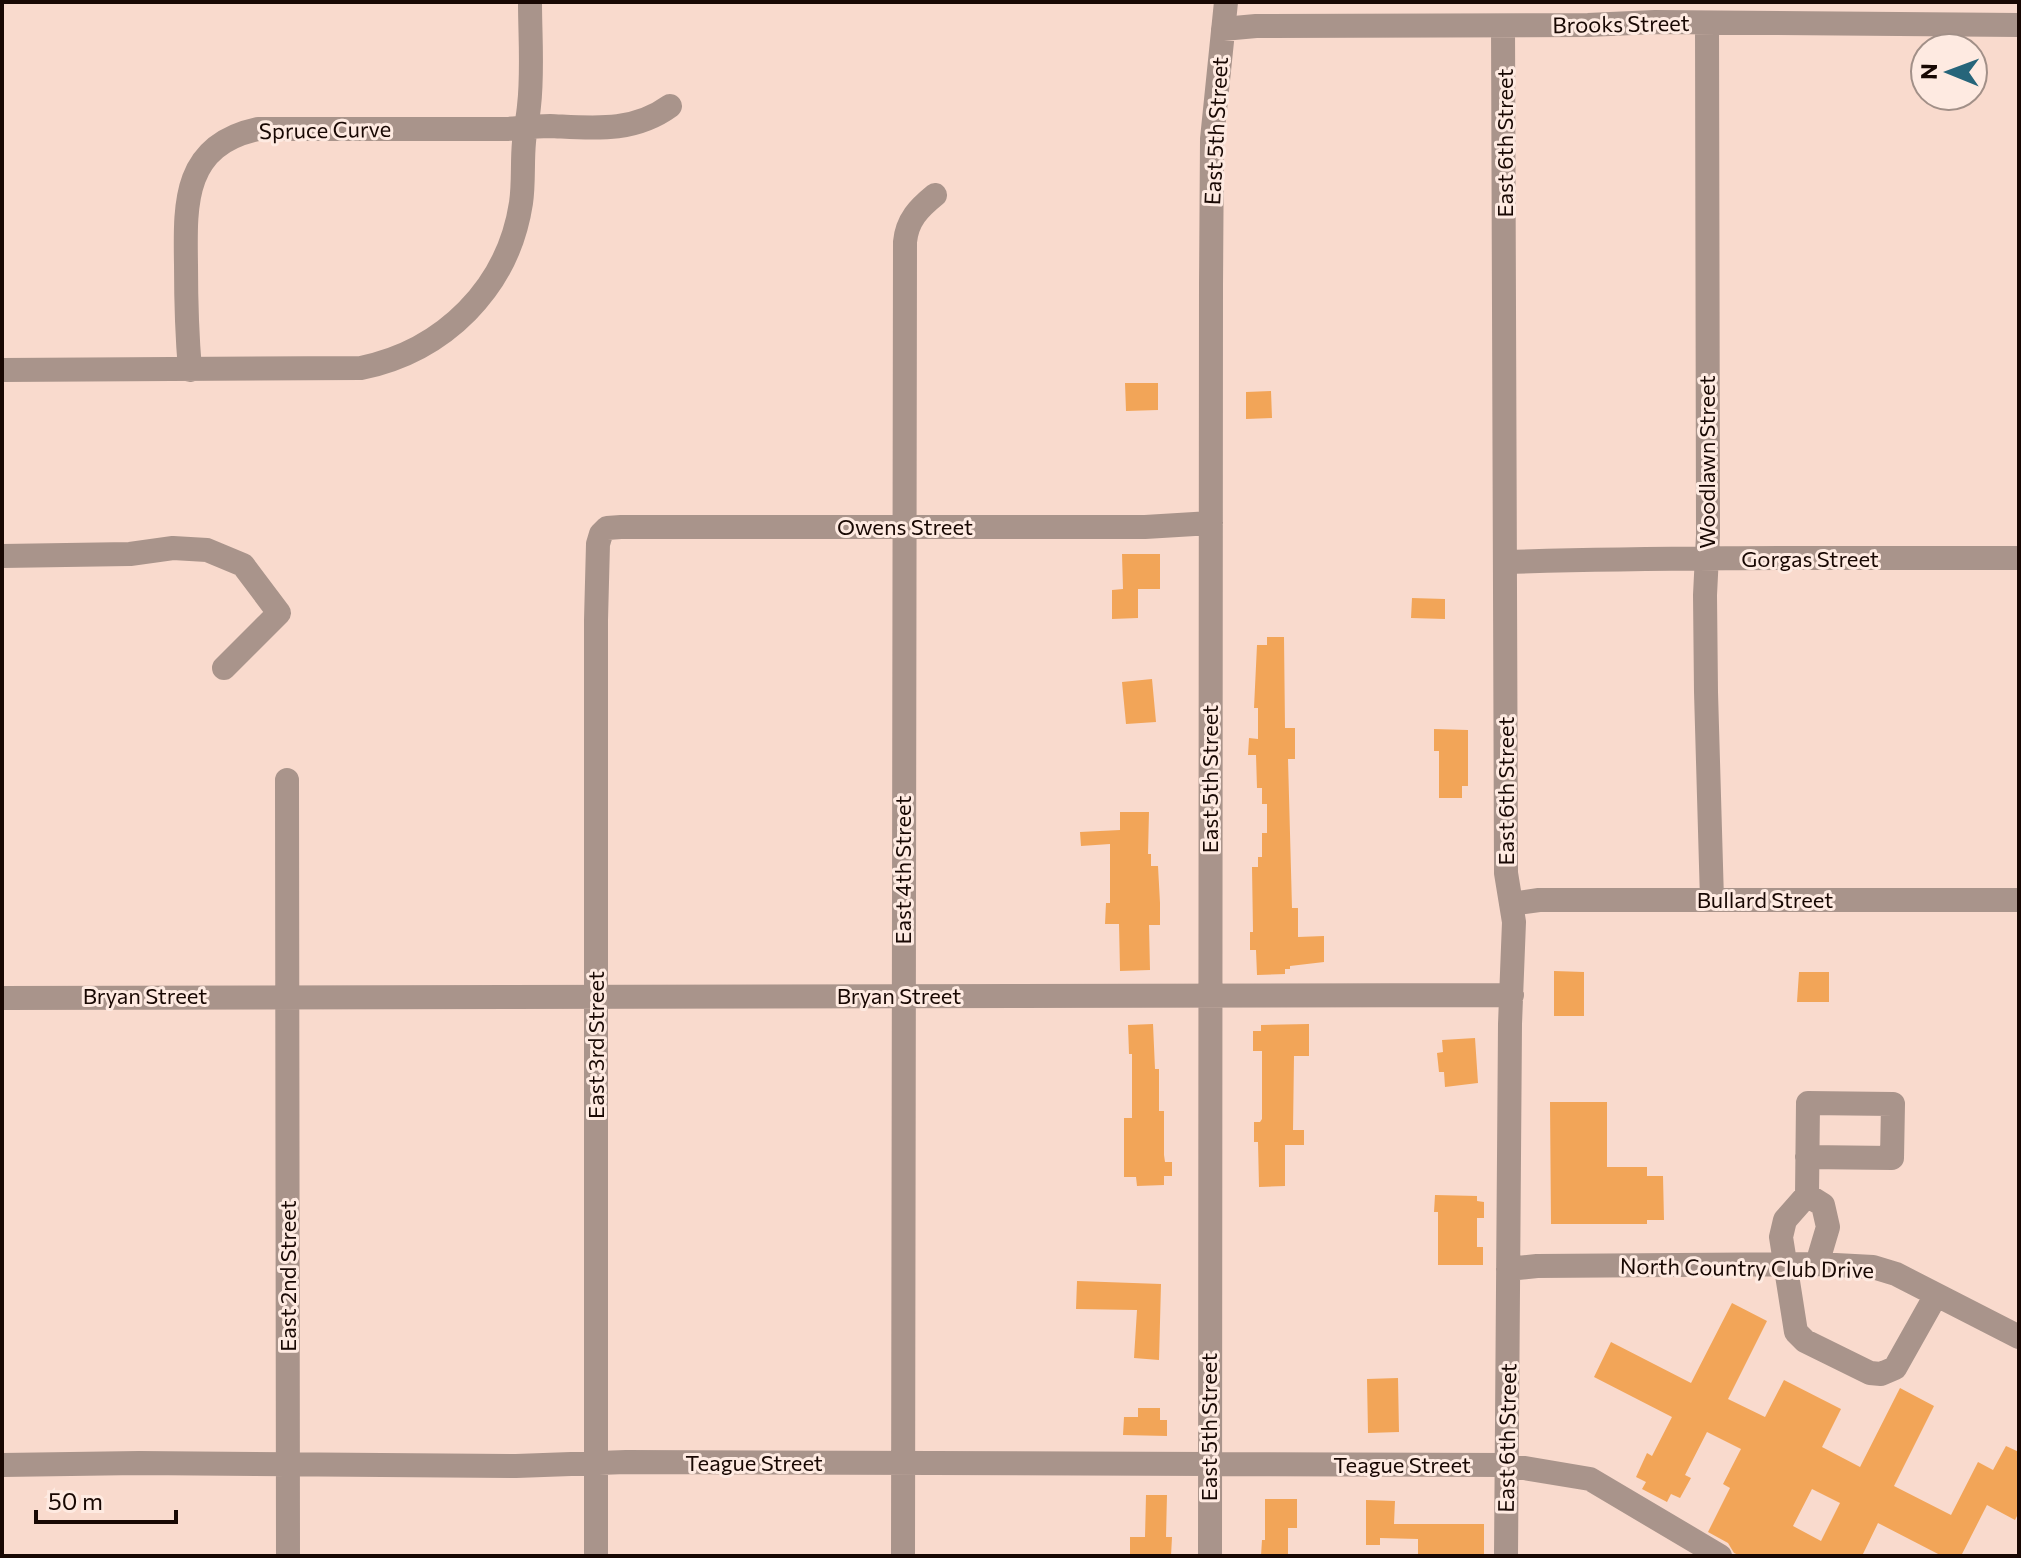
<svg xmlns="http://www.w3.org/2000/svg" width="2021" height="1558" viewBox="0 0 2021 1558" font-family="Commissioner,sans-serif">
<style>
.building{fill:#f2a558;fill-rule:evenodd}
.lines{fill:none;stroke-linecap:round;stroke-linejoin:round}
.minor{stroke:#a9948b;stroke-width:24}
.labels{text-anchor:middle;stroke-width:6;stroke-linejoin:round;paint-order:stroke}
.street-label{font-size:22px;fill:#180803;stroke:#feeae1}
</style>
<rect width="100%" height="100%" fill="#f9dacd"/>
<!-- building -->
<path class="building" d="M1125 383H1158V410L1126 411Z
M1271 391 1272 418 1246 419V392Z
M1122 554H1160V589H1138V618L1112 619V590L1123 589Z
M1412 598 1445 599V619L1411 618Z
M1267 637H1284L1285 728H1295V759H1288L1292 908H1298V937L1324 936V962L1290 966V969H1285V974L1257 975 1256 950H1250V932H1253L1252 867H1258V857H1262V833H1267V804H1262V788H1257L1256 755H1248L1249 738 1258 739V708H1254L1257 645H1267Z
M1152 679 1156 722 1126 724 1122 682Z
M1434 729 1468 730V786H1462V798H1439V751H1434Z
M1120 812H1149L1148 854H1151V866H1158L1160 903V925H1149L1150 970 1120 971 1119 924H1105L1106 903H1110V844L1081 846 1080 832 1120 830Z
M1554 971 1584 972V1016H1554Z
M1799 972H1829V1002H1797Z
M1153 1024 1155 1069H1159V1111H1164V1155L1165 1162H1172V1176H1164V1185L1137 1186 1136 1177H1124V1118H1132V1054H1129L1128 1025Z
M1309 1024V1056H1294L1293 1130H1304V1145H1285V1186L1259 1187 1258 1142H1254V1122H1260L1262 1119V1051H1253V1031H1261V1025Z
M1475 1038 1478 1083 1445 1087 1444 1072H1439L1437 1053 1443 1052 1442 1040Z
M1550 1102H1607V1167H1647V1176H1663L1664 1220H1647V1224H1551Z
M1435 1195 1477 1196V1201L1484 1202V1218H1477V1247H1483V1265H1438V1212H1434Z
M1077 1281 1161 1284 1159 1360 1134 1358 1137 1310 1076 1309Z
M1732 1303 1767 1321 1728 1399 1765 1417 1784 1380 1841 1409 1822 1447 1860 1467 1900 1388 1934 1406 1894 1486 1951 1515 1978 1462 1993 1470 2006 1446 2019 1452V1512L2015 1520 1987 1505 1961 1556H1942L1878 1523 1862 1556H1741L1734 1553 1728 1543 1708 1532 1730 1488 1723 1484 1741 1449 1707 1432 1685 1475 1691 1478 1680 1498 1671 1494 1667 1502 1642 1489 1646 1482 1636 1477 1647 1453 1652 1456 1672 1417 1594 1377 1611 1342 1691 1383ZM1812 1489 1840 1503 1821 1541 1793 1526Z
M1398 1378 1399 1432 1368 1433 1367 1379Z
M1138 1408H1160V1420H1167V1436L1123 1435 1124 1417H1138Z
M1146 1495H1167L1166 1537H1172L1171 1556H1130V1537H1145Z
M1265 1499H1297V1528H1288V1556H1261L1262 1540H1265Z
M1366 1500 1395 1501 1394 1524H1484V1556H1418V1539L1380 1538V1545H1366Z"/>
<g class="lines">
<!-- minor -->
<path class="minor" d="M1707 23 1708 535 1705 595 1706 692 1712 900
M1503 26 1506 873 1514 922 1510 1024 1506 1556
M1223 29 1256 26 1588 25 1655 22 2019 25
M2 370 361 368C444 351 508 288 521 203 524 183 522 163 524 142 525 130 528 118 529 106 533 72 530 36 530 2
M190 370C187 335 186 301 186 265 185 203 183 145 258 129H506C520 128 535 126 550 126 593 128 633 133 670 106
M2 556 130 554 173 548 207 550 243 565 279 613 224 668
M1506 562C1677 557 1848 558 2019 558
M287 780 288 1556
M1511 904 1539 900H2019
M2 998 1512 995
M1807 1195 1808 1103 1893 1104 1892 1158 1807 1157
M1817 1264 1828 1227 1823 1205 1807 1195 1785 1220 1781 1237 1796 1332 1805 1341 1870 1373 1881 1374 1895 1368 1936 1295
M1508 1269 1537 1266 1817 1264 1873 1267 1896 1274 2019 1337
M2 1465 139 1463 516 1466 626 1462 1506 1465 1590 1479 1720 1556
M596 1556V620L598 544 601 534 607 528 621 527H1145L1211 523
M903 1556 905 242C907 220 919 208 935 195
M1210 1556 1211 285 1212 139 1226 2"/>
</g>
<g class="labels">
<!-- street labels -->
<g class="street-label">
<text transform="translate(1621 24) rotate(-1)" y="8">Brooks Street</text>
<text transform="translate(325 130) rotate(-1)" y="8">Spruce Curve</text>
<text transform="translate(1216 131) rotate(-87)" y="8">East 5th Street</text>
<text transform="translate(1505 143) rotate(-90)" y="8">East 6th Street</text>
<text transform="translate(1707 462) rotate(-90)" y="8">Woodlawn Street</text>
<text x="905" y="535">Owens Street</text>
<text x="1810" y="567">Gorgas Street</text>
<text transform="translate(1210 779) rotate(-90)" y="8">East 5th Street</text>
<text transform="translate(1506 791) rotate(-90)" y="8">East 6th Street</text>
<text transform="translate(903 870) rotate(-90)" y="8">East 4th Street</text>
<text x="1765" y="908">Bullard Street</text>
<text x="145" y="1004">Bryan Street</text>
<text x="899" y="1004">Bryan Street</text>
<text transform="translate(596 1045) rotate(-90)" y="8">East 3rd Street</text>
<text transform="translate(1747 1268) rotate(1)" y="8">North Country Club Drive</text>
<text transform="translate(288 1276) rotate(-90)" y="8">East 2nd Street</text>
<text transform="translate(1209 1427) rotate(-90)" y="8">East 5th Street</text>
<text transform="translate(1507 1438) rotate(-89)" y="8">East 6th Street</text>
<text x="754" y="1471">Teague Street</text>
<text x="1402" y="1473">Teague Street</text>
</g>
</g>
<!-- border -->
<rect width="2021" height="1558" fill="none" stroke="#180803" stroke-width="8"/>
<!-- north arrow -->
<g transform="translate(1949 72) rotate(271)"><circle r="38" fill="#feeae1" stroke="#a29088" stroke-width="2"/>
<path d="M0-6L14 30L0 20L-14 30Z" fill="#26657a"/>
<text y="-12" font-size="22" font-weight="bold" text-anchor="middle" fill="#180803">N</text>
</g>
<!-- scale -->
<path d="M36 1510v12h140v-12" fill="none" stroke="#180803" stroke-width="4"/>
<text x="48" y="1510" font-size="24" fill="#180803" stroke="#feeae1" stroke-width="6" paint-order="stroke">50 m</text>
</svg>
